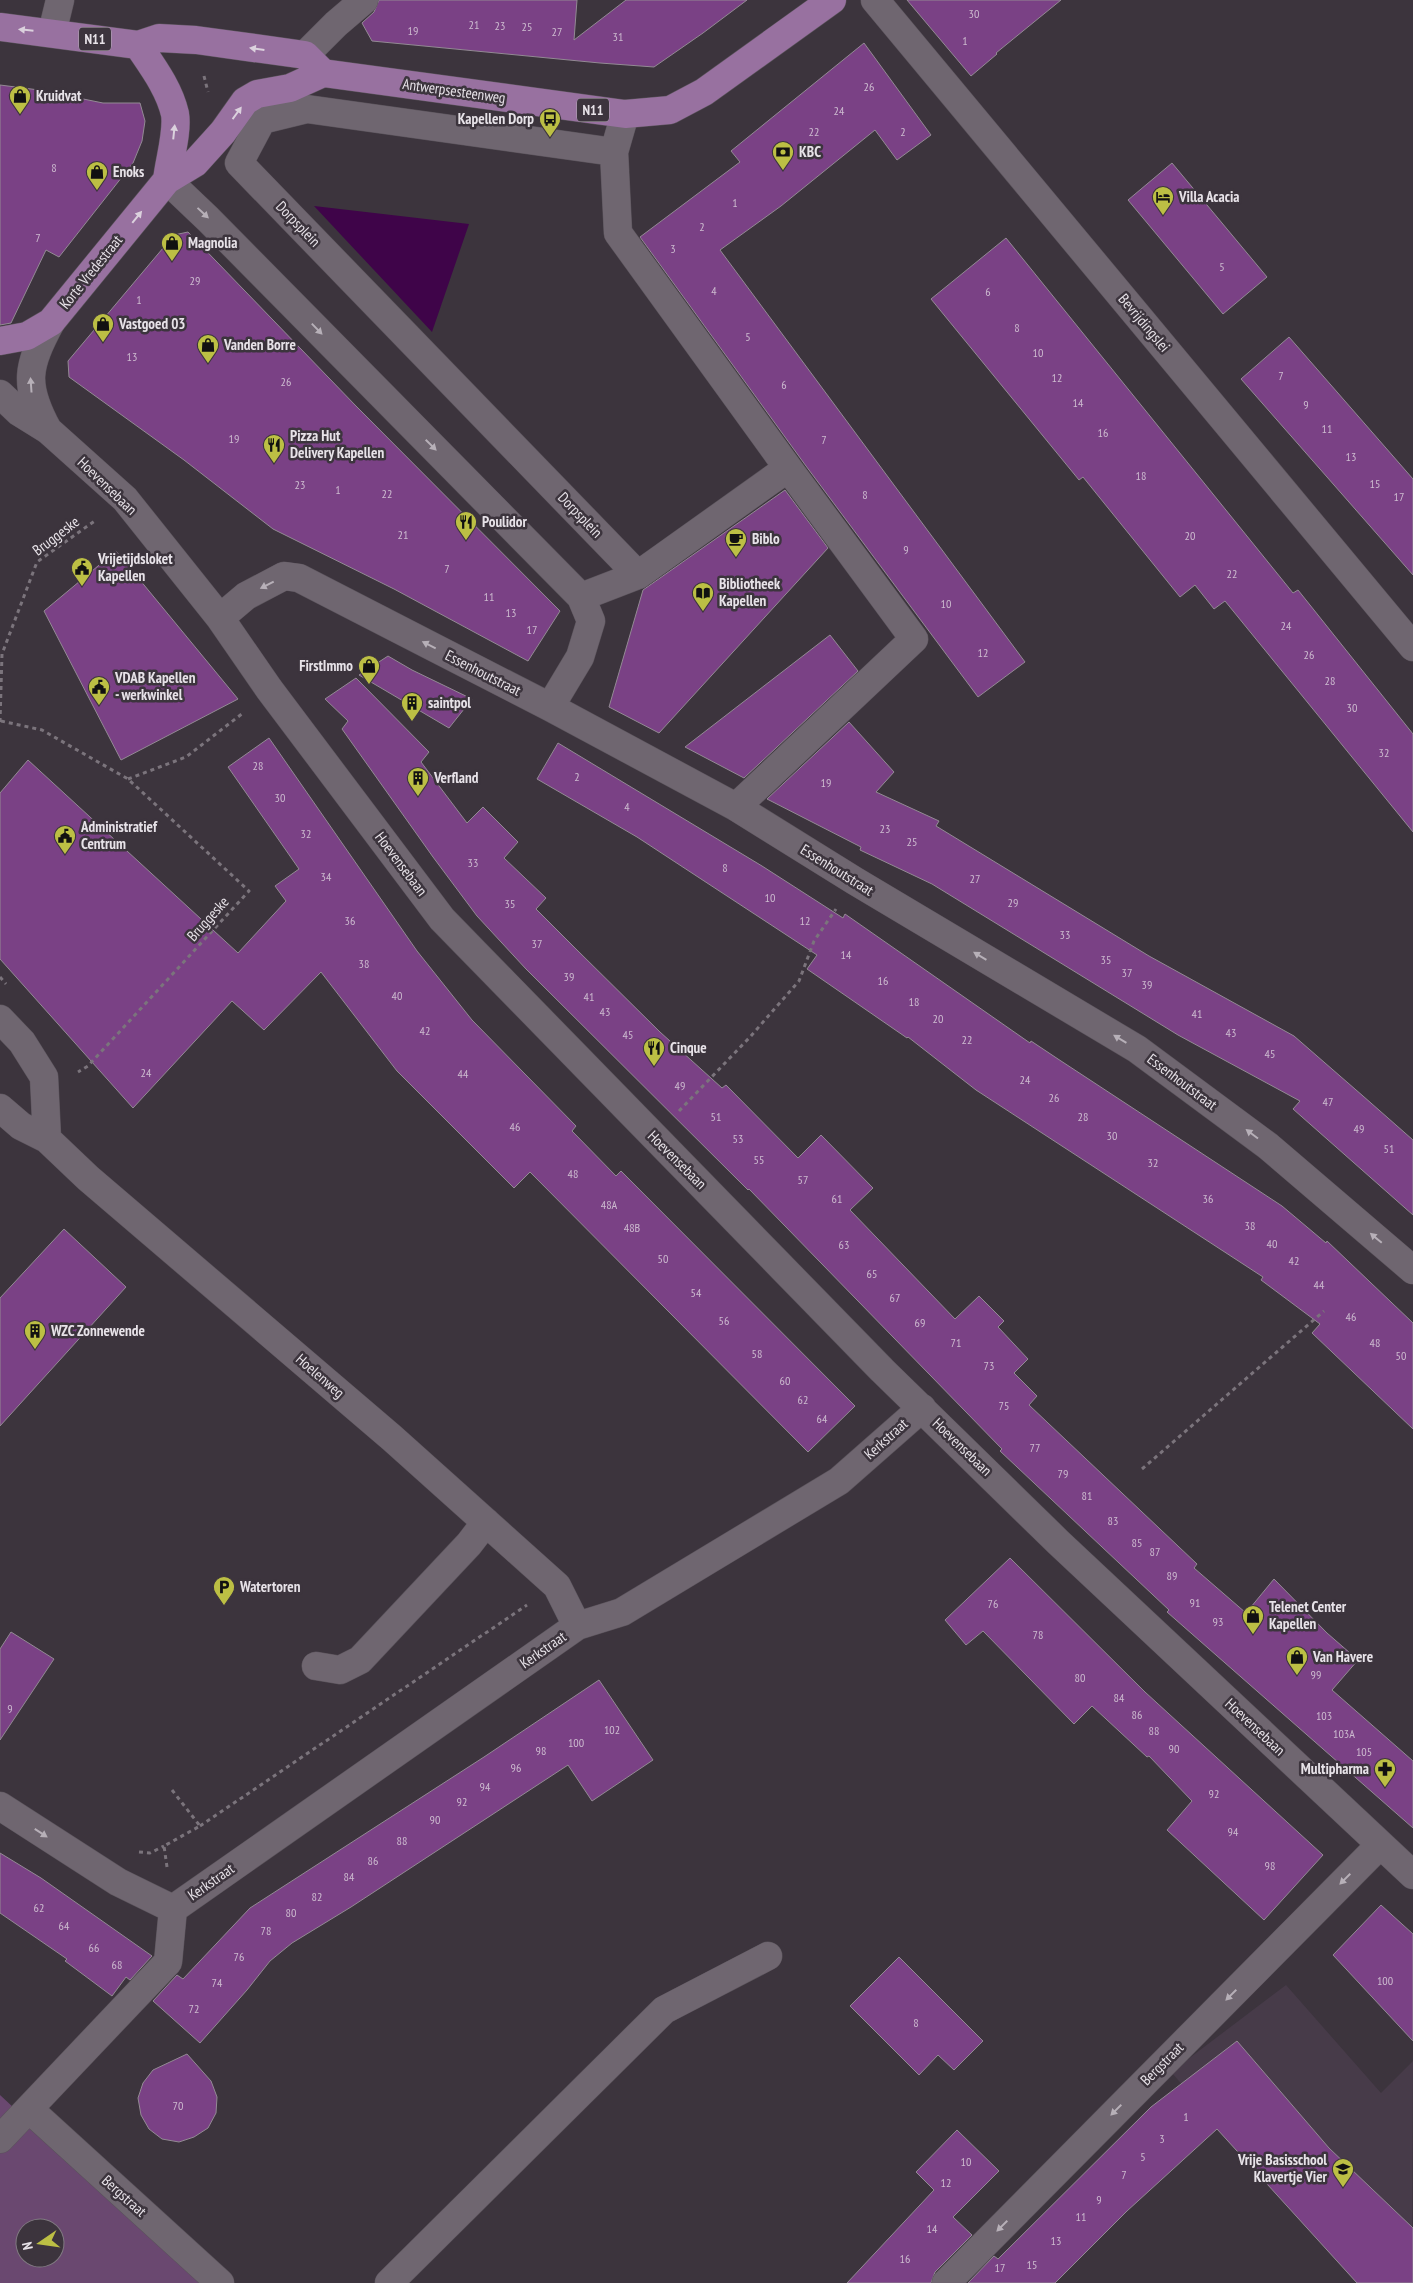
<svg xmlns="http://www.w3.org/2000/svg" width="1413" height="2283" viewBox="0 0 1413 2283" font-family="'PT Sans Narrow',sans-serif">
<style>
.built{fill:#473b49}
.green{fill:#6a4870;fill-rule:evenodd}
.water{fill:#3f0449}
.building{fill:#7a4185;stroke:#938a94}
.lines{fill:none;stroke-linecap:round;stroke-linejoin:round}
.minor-casing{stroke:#5a535b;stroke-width:29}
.major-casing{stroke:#5a535b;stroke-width:29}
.path{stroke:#7b747c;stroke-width:3;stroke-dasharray:4 4;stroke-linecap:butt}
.minor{stroke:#6f6670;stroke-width:28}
.major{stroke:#9871a0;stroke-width:28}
.oneway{fill:#dbd1dd}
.oneway2{fill:#b7b0b8}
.labels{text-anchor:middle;stroke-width:5;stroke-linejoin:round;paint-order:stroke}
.number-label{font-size:12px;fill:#ccbacf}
.shield{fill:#3c343d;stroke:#b4aeb5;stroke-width:1}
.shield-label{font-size:14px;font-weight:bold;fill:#e7e2e8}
.street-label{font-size:15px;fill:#e7e2e8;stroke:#3c343d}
.poi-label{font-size:15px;font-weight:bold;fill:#e7e2e8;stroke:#3c343d;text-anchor:start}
</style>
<rect width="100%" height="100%" fill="#3c343d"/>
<!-- built -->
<path class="built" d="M1286 1985 1381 2093 1413 2061 1412 2283H1357L1171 2072Z"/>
<!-- green -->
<path class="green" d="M0 2095 202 2283H0ZM25 2228H55V2258H25Z"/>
<!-- water -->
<path class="water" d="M314 206 469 224 432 332Z"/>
<!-- building -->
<path class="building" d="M379 0H577L574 40 626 0H747L703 33 654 67 600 63 372 41 362 23 374 12Z
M907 0H1061L996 53 997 54 971 76Z
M864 43 931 135 897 160 875 130 781 206 720 250 1025 662 978 697 806 466 640 237 740 162 731 151Z
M0 85 39 90 103 103H140L145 121 142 141 133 163 59 257 46 250 11 323 0 325Z
M1172 163 1267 277 1223 314 1128 200Z
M188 232 356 406 560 611 528 661 394 589 273 529 184 460 69 377 68 361 174 235Z
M1006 238 1293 593 1298 590 1413 734V832L1225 601 1214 609 1195 585 1180 597 1083 477 1079 480 931 299Z
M1289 337 1413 479V575L1241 379Z
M785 490 828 548 659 733 609 707 643 590Z
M116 551 238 699 121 760 44 611Z
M830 635 858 671 744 778 685 747Z
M388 656 412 670 472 699 449 728 359 675Z
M356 678 429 752 421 762 467 823 483 807 518 842 504 858 546 898 536 909 574 947 660 1032 722 1088 726 1085 798 1158 821 1135 873 1188 850 1210 955 1319 979 1296 1004 1321 998 1327 1028 1359 1014 1373 1037 1396 1029 1405 1197 1564 1194 1568 1246 1613 1274 1579 1327 1633 1358 1660 1332 1690 1413 1761V1828L1167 1612 1169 1610 1000 1451 1002 1449 749 1189 748 1190 526 969 477 916 433 857 342 729 348 721 325 699Z
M849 722 894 772 876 792 939 821 936 826 1149 956 1294 1036 1363 1096 1413 1140V1215L1293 1109 1300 1101 1178 1035 932 884 860 850 861 847 767 799Z
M269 738 417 951 472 1020 576 1126 572 1131 616 1176 621 1171 855 1406 808 1452 530 1172 514 1188 397 1071 321 972 264 1030 232 1001 133 1108 0 959V793L28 760 238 953 286 901 275 886 299 869 228 767Z
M558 743 762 866 843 918 845 914 1030 1043 1031 1041 1058 1059 1282 1206 1326 1243 1327 1241 1413 1323V1429L1312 1333 1320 1324 1261 1280 1263 1277 976 1090 908 1037 907 1038 807 969 817 955 637 837 537 779Z
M64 1229 126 1287 0 1426V1298Z
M1010 1558 1145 1692 1323 1855 1264 1920 1167 1830 1192 1801 1149 1756 1147 1757 1092 1706 1074 1724 983 1631 966 1645 945 1620Z
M11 1632 54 1659 0 1740V1649Z
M599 1680 653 1760 592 1801 568 1765 351 1907 292 1943 270 1961 247 1990 200 2043 153 2001 177 1975 183 1979 250 1908 484 1757Z
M0 1853 41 1878 152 1956 130 1980 126 1977 112 1996 65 1961 67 1959 0 1913Z
M1381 1905 1413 1934V2041L1333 1955Z
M899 1957 983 2041 954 2070 938 2055 919 2075 850 2006Z
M1237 2041 1329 2148 1413 2228V2283H1357L1217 2129 1127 2211 1055 2283H968L994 2256 998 2259 1151 2107Z
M187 2054 211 2081 217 2097 216 2113 208 2128 194 2137 179 2142 162 2139 149 2129 141 2115 138 2098 143 2083 153 2070Z
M957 2130 999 2171 953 2217 972 2235 935 2272 931 2283H847L934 2190 916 2172Z"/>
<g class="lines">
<!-- minor casing -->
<g class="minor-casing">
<path id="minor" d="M875 0 1413 647
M52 33 60 0
M305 55 336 24 364 0
M307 109 614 152 618 233 788 468 638 575 239 163 262 120Z
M615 171 614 152 625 114
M167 180 208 219 581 597 591 621 580 657 550 707
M0 394 19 412 48 430 125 499 220 618 269 689 442 919 882 1370 1058 1542 1413 1875
M48 430C23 384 27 367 51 322
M581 597 638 575 652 565
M220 618 246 596 284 576 299 578 550 707 736 807 855 881 1137 1049 1268 1146 1413 1270
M736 807 914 639 777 453
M0 1019 22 1042 44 1077 47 1139
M0 1108 21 1126 47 1139 88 1178 392 1438 557 1586 577 1626
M316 1666 340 1670 360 1660 469 1544 486 1522
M0 1806 118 1882 173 1909
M29 2109 220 2283
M0 2139 168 1962 173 1909 577 1626 622 1612 839 1481 922 1408
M389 2283 664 2010 768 1956
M946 2283 1380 1845"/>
</g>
<!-- major casing -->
<g class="major-casing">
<path id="major" d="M0 27 138 45 159 38 196 40 305 55 323 73 625 114 670 110 704 92 832 0
M138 45C152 66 169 88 175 114 178 132 169 161 167 180
M0 341 27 336 51 322 167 180 195 163 223 132 245 101 257 94 290 88 323 73"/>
</g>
<!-- path -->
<path class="path" d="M204 76 208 92
M1 721 42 730 128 779 249 891 88 1066 78 1072
M0 722 2 654 37 562 96 520
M128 779 186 757 243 713
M0 977 6 984
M679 1111 750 1037 799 981 814 941 836 909
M1142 1469 1324 1311
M200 1826 527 1605
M139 1852 150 1853 164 1846
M167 1867 164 1846 200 1826 172 1790"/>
<!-- minor -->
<use href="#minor" class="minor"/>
<!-- major -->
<use href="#major" class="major"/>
</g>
<!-- one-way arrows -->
<defs><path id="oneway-solid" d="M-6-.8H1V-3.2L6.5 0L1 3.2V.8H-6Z" transform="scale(1.25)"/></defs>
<g class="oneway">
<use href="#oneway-solid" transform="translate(26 30) rotate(-174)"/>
<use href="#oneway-solid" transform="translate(257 49) rotate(-172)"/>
<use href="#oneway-solid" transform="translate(237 113) rotate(-54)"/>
<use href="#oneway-solid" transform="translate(174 132) rotate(-84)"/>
<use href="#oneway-solid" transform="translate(137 217) rotate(-51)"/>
</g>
<g class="oneway2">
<use href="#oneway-solid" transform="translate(203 213) rotate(43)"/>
<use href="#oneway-solid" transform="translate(317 329) rotate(46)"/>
<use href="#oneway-solid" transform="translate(31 385) rotate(-94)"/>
<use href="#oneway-solid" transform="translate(431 445) rotate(45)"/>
<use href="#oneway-solid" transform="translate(267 585) rotate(153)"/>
<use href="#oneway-solid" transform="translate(429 645) rotate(-153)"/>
<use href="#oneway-solid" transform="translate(980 956) rotate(-149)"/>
<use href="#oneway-solid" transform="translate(1120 1039) rotate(-149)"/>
<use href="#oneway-solid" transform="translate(1252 1134) rotate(-143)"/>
<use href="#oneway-solid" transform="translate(1376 1238) rotate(-140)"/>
<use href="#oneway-solid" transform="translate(41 1833) rotate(33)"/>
<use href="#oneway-solid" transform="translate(1345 1879) rotate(135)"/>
<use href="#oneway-solid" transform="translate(1231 1995) rotate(135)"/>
<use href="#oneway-solid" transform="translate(1116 2110) rotate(135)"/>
<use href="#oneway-solid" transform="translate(1002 2226) rotate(135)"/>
</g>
<!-- icons -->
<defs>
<g id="shop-pin" transform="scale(1.125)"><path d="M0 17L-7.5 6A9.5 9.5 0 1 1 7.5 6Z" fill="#bcbf44" stroke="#3c343d"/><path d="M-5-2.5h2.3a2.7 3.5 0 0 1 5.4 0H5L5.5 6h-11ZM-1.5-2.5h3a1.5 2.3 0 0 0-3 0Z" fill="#111"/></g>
<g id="bus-pin" transform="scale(1.125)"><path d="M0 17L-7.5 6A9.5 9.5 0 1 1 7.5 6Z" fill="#bcbf44" stroke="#3c343d"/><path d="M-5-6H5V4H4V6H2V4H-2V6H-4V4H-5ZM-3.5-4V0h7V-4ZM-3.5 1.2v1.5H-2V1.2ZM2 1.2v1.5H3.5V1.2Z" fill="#111"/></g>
<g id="bank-pin" transform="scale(1.125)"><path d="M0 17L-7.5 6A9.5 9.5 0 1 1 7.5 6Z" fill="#bcbf44" stroke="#3c343d"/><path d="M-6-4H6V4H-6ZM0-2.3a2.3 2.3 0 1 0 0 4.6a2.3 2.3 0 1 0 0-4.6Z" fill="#111"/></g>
<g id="hotel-pin" transform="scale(1.125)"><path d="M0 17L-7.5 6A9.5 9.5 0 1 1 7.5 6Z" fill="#bcbf44" stroke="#3c343d"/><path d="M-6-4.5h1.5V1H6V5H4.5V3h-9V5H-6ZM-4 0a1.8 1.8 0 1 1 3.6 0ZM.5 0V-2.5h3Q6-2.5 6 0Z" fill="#111"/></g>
<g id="restaurant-pin" transform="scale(1.125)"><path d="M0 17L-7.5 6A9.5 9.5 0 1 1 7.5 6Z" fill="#bcbf44" stroke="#3c343d"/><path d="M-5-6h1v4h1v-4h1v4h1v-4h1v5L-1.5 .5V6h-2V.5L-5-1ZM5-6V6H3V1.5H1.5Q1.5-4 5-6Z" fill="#111"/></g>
<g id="cafe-pin" transform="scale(1.125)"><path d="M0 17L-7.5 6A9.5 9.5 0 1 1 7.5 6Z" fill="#bcbf44" stroke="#3c343d"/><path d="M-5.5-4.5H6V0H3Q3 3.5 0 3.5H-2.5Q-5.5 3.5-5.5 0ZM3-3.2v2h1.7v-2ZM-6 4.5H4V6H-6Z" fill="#111"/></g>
<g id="civic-pin" transform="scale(1.125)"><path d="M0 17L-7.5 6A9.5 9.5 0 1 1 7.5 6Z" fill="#bcbf44" stroke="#3c343d"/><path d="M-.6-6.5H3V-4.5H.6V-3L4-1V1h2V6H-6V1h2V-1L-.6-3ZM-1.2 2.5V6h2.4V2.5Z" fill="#111"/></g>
<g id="library-pin" transform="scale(1.125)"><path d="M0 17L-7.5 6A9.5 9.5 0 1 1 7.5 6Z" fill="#bcbf44" stroke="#3c343d"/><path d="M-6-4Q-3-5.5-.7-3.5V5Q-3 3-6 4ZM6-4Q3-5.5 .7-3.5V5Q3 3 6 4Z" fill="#111"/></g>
<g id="building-pin" transform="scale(1.125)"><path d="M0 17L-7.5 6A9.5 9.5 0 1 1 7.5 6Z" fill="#bcbf44" stroke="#3c343d"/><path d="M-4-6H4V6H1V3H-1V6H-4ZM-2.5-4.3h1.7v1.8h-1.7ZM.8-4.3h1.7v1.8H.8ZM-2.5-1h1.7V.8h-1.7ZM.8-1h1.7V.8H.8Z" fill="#111"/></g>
<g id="parking-pin" transform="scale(1.125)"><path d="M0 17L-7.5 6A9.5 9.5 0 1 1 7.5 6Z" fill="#bcbf44" stroke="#3c343d"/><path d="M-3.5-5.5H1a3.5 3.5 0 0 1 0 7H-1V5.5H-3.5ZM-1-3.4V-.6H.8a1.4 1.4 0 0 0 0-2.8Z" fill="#111"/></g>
<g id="pharmacy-pin" transform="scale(1.125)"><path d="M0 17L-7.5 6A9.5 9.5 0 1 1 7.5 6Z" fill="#bcbf44" stroke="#3c343d"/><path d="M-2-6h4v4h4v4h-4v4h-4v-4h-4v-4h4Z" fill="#111"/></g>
<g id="school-pin" transform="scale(1.125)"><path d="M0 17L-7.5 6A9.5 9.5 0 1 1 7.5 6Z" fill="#bcbf44" stroke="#3c343d"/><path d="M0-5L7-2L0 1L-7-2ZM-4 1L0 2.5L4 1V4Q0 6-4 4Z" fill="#111"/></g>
</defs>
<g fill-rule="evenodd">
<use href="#shop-pin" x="20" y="96"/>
<use href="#bus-pin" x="550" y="119"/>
<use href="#bank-pin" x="783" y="152"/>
<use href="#shop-pin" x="97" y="172"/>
<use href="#hotel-pin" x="1163" y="197"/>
<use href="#shop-pin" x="172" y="243"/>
<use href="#shop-pin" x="103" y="324"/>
<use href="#shop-pin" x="208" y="345"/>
<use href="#restaurant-pin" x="274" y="445"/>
<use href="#restaurant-pin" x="466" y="522"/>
<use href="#cafe-pin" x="736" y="539"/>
<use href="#civic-pin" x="82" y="568"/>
<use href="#library-pin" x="703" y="593"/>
<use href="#shop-pin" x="369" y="666"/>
<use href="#civic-pin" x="99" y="687"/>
<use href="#building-pin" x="412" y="703"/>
<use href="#building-pin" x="418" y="778"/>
<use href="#civic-pin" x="65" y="836"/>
<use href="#restaurant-pin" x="654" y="1048"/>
<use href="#building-pin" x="35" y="1331"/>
<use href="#parking-pin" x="224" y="1587"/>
<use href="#shop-pin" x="1253" y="1616"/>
<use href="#shop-pin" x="1297" y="1657"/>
<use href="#pharmacy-pin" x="1385" y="1769"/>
<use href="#school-pin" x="1343" y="2169"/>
</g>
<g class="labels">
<!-- number labels -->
<g class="number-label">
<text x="974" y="18">30</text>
<text x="474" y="29">21</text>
<text x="500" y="30">23</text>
<text x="527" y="31">25</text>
<text x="413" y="35">19</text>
<text x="557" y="36">27</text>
<text x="618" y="41">31</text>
<text x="965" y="45">1</text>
<text x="869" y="91">26</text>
<text x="839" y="115">24</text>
<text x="814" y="136">22</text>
<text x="903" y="136">2</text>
<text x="54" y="172">8</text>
<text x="735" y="207">1</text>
<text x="702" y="231">2</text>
<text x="38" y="242">7</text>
<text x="673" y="253">3</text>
<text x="1222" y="271">5</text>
<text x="195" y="285">29</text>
<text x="714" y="295">4</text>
<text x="988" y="296">6</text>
<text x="139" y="304">1</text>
<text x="1017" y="332">8</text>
<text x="748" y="341">5</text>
<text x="1038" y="357">10</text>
<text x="132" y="361">13</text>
<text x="1281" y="380">7</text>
<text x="1057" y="382">12</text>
<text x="286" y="386">26</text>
<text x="784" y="389">6</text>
<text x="1078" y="407">14</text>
<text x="1306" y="409">9</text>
<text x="1327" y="433">11</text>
<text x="1103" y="437">16</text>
<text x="234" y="443">19</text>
<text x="824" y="444">7</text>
<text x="1351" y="461">13</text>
<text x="1141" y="480">18</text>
<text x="1375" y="488">15</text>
<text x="300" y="489">23</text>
<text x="338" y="494">1</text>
<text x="387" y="498">22</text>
<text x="865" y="499">8</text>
<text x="1399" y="501">17</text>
<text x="403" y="539">21</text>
<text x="1190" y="540">20</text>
<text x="906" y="554">9</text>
<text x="447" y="573">7</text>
<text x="1232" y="578">22</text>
<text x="489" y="601">11</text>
<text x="946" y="608">10</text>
<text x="511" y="617">13</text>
<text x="1286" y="630">24</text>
<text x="532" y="634">17</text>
<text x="983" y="657">12</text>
<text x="1309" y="659">26</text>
<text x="1330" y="685">28</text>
<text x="1352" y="712">30</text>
<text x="1384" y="757">32</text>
<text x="258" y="770">28</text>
<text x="577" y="781">2</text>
<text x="826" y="787">19</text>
<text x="280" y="802">30</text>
<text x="627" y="811">4</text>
<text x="885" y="833">23</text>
<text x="306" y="838">32</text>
<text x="912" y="846">25</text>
<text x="473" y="867">33</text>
<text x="725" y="872">8</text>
<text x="326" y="881">34</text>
<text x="975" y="883">27</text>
<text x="770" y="902">10</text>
<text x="1013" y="907">29</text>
<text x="510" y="908">35</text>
<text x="350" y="925">36</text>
<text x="805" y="925">12</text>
<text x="1065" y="939">33</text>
<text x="537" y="948">37</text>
<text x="846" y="959">14</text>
<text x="1106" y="964">35</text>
<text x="364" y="968">38</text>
<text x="1127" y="977">37</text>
<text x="569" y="981">39</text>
<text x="883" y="985">16</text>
<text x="1147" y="989">39</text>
<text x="397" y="1000">40</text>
<text x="589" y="1001">41</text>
<text x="914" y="1006">18</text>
<text x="605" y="1016">43</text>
<text x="1197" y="1018">41</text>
<text x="938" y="1023">20</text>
<text x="425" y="1035">42</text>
<text x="1231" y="1037">43</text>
<text x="628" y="1039">45</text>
<text x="967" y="1044">22</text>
<text x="1270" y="1058">45</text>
<text x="146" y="1077">24</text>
<text x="463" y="1078">44</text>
<text x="1025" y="1084">24</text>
<text x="680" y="1090">49</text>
<text x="1054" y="1102">26</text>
<text x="1328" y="1106">47</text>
<text x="716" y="1121">51</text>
<text x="1083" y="1121">28</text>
<text x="515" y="1131">46</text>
<text x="1359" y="1133">49</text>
<text x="1112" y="1140">30</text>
<text x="738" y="1143">53</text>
<text x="1389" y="1153">51</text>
<text x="759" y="1164">55</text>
<text x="1153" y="1167">32</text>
<text x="573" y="1178">48</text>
<text x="803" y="1184">57</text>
<text x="837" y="1203">61</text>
<text x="1208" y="1203">36</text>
<text x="609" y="1209">48A</text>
<text x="1250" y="1230">38</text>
<text x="632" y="1232">48B</text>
<text x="1272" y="1248">40</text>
<text x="844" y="1249">63</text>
<text x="663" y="1263">50</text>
<text x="1294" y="1265">42</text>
<text x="872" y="1278">65</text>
<text x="1319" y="1289">44</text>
<text x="696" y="1297">54</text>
<text x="895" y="1302">67</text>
<text x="1351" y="1321">46</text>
<text x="724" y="1325">56</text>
<text x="920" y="1327">69</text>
<text x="956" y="1347">71</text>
<text x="1375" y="1347">48</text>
<text x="757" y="1358">58</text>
<text x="1401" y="1360">50</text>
<text x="989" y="1370">73</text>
<text x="785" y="1385">60</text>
<text x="803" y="1404">62</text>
<text x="1004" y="1410">75</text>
<text x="822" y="1423">64</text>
<text x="1035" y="1452">77</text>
<text x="1063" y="1478">79</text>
<text x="1087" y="1500">81</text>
<text x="1113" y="1525">83</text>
<text x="1137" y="1547">85</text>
<text x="1155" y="1556">87</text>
<text x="1172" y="1580">89</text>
<text x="1195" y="1607">91</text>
<text x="993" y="1608">76</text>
<text x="1218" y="1626">93</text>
<text x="1038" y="1639">78</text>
<text x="1316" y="1679">99</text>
<text x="1080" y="1682">80</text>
<text x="1119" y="1702">84</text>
<text x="10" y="1713">9</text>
<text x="1137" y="1719">86</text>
<text x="1324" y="1720">103</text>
<text x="612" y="1734">102</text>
<text x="1154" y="1735">88</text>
<text x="1344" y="1738">103A</text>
<text x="576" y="1747">100</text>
<text x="1174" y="1753">90</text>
<text x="541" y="1755">98</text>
<text x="1364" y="1756">105</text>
<text x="516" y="1772">96</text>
<text x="485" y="1791">94</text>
<text x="1214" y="1798">92</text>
<text x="462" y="1806">92</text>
<text x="435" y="1824">90</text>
<text x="1233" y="1836">94</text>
<text x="402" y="1845">88</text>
<text x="373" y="1865">86</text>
<text x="1270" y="1870">98</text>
<text x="349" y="1881">84</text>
<text x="317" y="1901">82</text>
<text x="39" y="1912">62</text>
<text x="291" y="1917">80</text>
<text x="64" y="1930">64</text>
<text x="266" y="1935">78</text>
<text x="94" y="1952">66</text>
<text x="239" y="1961">76</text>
<text x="117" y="1969">68</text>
<text x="1385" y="1985">100</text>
<text x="217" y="1987">74</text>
<text x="194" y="2013">72</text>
<text x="916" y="2027">8</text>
<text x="178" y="2110">70</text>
<text x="1186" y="2121">1</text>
<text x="1162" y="2143">3</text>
<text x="1143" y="2161">5</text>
<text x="966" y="2166">10</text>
<text x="1124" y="2179">7</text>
<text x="946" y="2187">12</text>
<text x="1099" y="2204">9</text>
<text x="1081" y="2221">11</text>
<text x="932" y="2233">14</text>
<text x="1056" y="2245">13</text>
<text x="905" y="2263">16</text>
<text x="1032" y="2269">15</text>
<text x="1000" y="2272">17</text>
</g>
<!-- shield labels -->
<g class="shield">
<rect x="79" y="27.5" width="32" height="23" rx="4"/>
<rect x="577" y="98.5" width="32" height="23" rx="4"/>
</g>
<g class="shield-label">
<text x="95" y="44">N11</text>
<text x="593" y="115">N11</text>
</g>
<!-- street labels -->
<g class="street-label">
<text transform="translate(454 91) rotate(8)" y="5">Antwerpsesteenweg</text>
<text transform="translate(298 224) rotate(46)" y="5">Dorpsplein</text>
<text transform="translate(91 272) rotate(-51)" y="5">Korte Vredestraat</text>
<text transform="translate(1144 323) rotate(50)" y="5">Bevrijdingslei</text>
<text transform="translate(107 486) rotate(44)" y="5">Hoevensebaan</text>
<text transform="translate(580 515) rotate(46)" y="5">Dorpsplein</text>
<text transform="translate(56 536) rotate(-37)" y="5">Bruggeske</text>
<text transform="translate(483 673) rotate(27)" y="5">Essenhoutstraat</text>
<text transform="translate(401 864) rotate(53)" y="5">Hoevensebaan</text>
<text transform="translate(837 870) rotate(32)" y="5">Essenhoutstraat</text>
<text transform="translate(208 919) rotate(-48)" y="5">Bruggeske</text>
<text transform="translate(1182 1082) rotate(37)" y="5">Essenhoutstraat</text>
<text transform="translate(677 1160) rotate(45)" y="5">Hoevensebaan</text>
<text transform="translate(320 1376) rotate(41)" y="5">Hoelenweg</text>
<text transform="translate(886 1439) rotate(-42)" y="5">Kerkstraat</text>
<text transform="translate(962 1447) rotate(44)" y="5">Hoevensebaan</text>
<text transform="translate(543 1650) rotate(-35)" y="5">Kerkstraat</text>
<text transform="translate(1255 1727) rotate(43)" y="5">Hoevensebaan</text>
<text transform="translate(211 1882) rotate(-35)" y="5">Kerkstraat</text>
<text transform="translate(1162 2064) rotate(-45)" y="5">Bergstraat</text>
<text transform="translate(124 2196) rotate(42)" y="5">Bergstraat</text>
</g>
<!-- poi labels -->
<g class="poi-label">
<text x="36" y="101">Kruidvat</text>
<text x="534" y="124" text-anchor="end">Kapellen Dorp</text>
<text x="799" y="157">KBC</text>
<text x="113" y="177">Enoks</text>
<text x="1179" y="202">Villa Acacia</text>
<text x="188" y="248">Magnolia</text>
<text x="119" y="329">Vastgoed 03</text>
<text x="224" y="350">Vanden Borre</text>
<text x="290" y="441">Pizza Hut<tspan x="290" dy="17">Delivery Kapellen</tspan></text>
<text x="482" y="527">Poulidor</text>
<text x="752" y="544">Biblo</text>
<text x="98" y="564">Vrijetijdsloket<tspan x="98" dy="17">Kapellen</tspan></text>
<text x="719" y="589">Bibliotheek<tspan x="719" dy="17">Kapellen</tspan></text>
<text x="353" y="671" text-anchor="end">FirstImmo</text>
<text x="115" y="683">VDAB Kapellen<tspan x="115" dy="17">- werkwinkel</tspan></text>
<text x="428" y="708">saintpol</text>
<text x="434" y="783">Verfland</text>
<text x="81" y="832">Administratief<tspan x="81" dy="17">Centrum</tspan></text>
<text x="670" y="1053">Cinque</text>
<text x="51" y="1336">WZC Zonnewende</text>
<text x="240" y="1592">Watertoren</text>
<text x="1269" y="1612">Telenet Center<tspan x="1269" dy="17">Kapellen</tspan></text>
<text x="1313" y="1662">Van Havere</text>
<text x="1369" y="1774" text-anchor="end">Multipharma</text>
<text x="1327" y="2165" text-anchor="end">Vrije Basisschool<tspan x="1327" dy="17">Klavertje Vier</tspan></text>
</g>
</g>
<!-- north arrow -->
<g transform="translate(40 2243) rotate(257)"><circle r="24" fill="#3c343d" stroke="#807a81"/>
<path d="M0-4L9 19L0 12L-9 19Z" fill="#bcbf44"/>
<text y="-8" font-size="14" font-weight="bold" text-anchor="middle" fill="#e7e2e8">N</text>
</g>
</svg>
